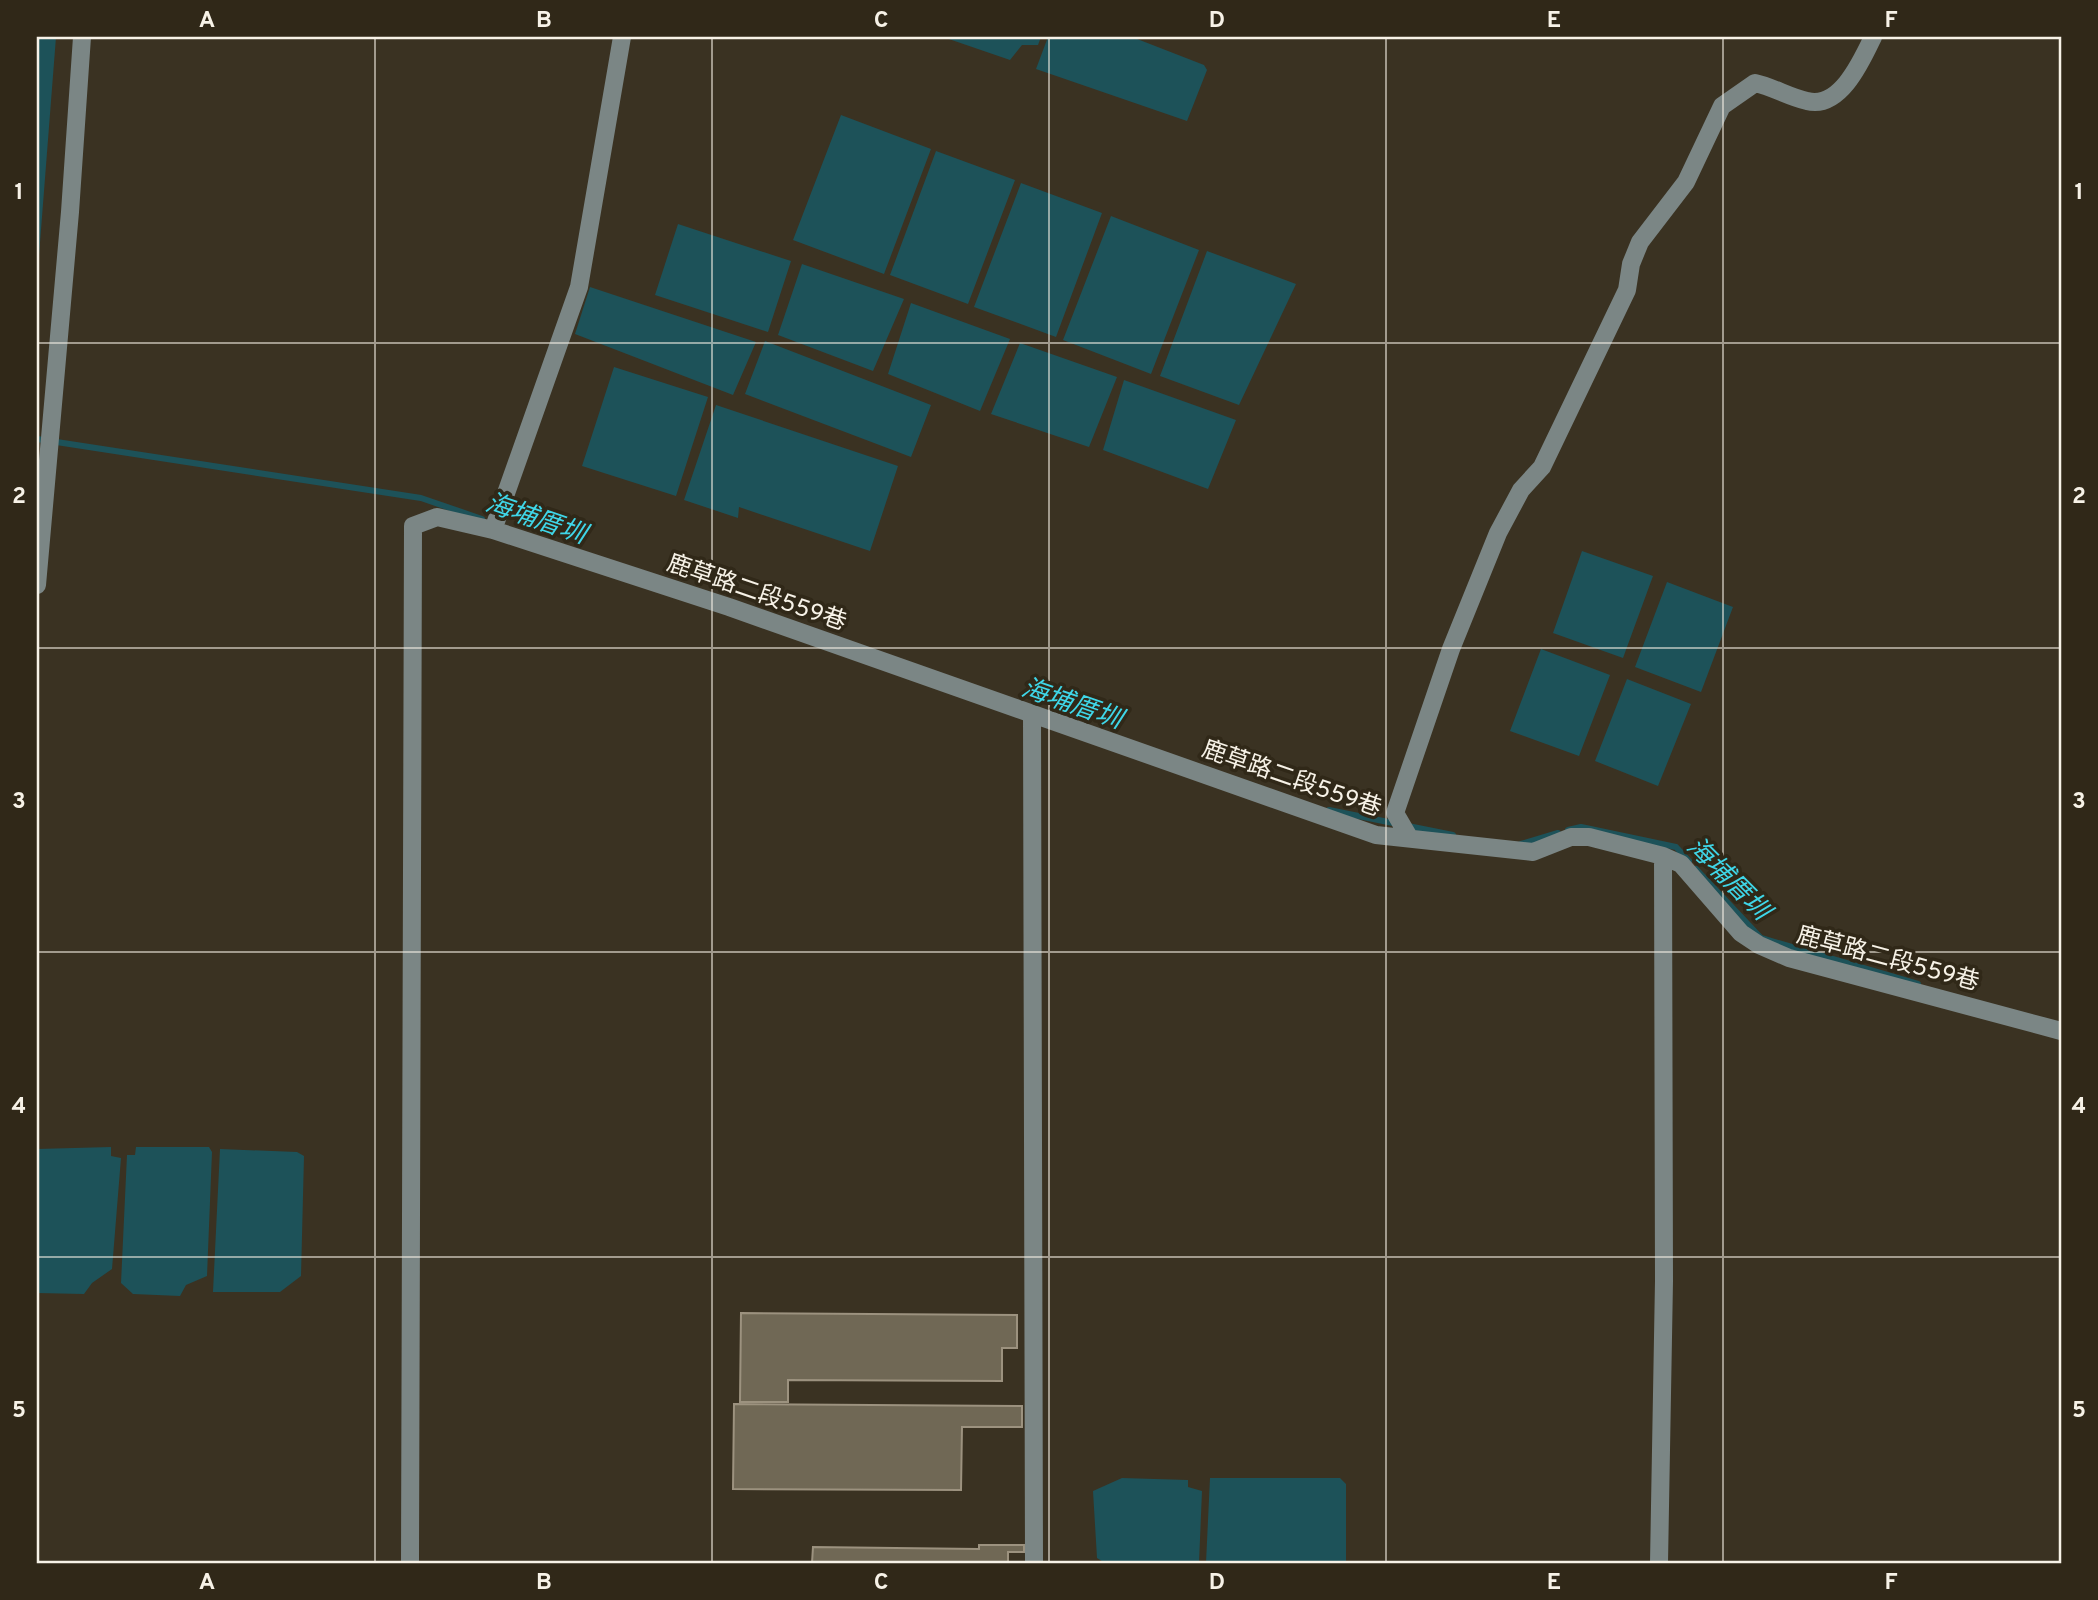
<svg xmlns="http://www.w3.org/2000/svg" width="2098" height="1600" viewBox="0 0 2098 1600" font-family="Overpass,'Noto Sans TC',sans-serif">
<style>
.water{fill:#1d5259}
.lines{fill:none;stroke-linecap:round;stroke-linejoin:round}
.stream{stroke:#1d5259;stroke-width:6}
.building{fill:#706855;stroke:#9c927f;stroke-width:2}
.minor{stroke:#7b8685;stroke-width:18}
.grid{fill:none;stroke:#f7f2e7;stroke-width:2;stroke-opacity:0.55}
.labels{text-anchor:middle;stroke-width:7;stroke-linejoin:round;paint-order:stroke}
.street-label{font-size:24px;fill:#f7f2e7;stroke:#302818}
.water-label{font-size:26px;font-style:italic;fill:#3fd6e8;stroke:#302818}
.neatline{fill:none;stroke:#f7f2e7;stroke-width:2.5}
.grid-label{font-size:23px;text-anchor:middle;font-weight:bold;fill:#f7f2e7}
</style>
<rect width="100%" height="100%" fill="#3a3222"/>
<!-- water -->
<path class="water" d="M37 37H56L37 281Z
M943 37H1041L1038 45H1022L1010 60Z
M1048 37H1132L1204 65 1207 70 1187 121 1036 69Z
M841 115 931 149 884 274 793 240Z
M936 151 1015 180 968 304 890 275Z
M1021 183 1102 213 1056 337 974 307Z
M1111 216 1199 250 1151 374 1063 340Z
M678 224 791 261 768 332 655 295Z
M1207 251 1296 284 1239 405 1160 376Z
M802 264 904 299 873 371 778 335Z
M590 287 756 342 733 395 575 334Z
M911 303 1010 339 980 411 888 374Z
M765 341 931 405 911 457 745 394Z
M1020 343 1117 377 1089 447 991 414Z
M614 367 708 397 676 496 582 466Z
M1124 380 1236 420 1208 489 1103 450Z
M716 405 898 466 870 551 739 507 738 518 684 500Z
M1582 551 1653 576 1623 658 1553 633Z
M1667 582 1733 607 1701 692 1635 667Z
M1541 649 1610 675 1579 756 1510 731Z
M1627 679 1691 704 1658 786 1595 761Z
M111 1147V1156L121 1158 112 1269 92 1283 84 1294 37 1293V1149Z
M136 1147H209L212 1152 207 1276 186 1285 180 1296 133 1294 121 1283 127 1155H135Z
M220 1149 297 1152 304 1156 301 1276 280 1292H213Z
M1122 1478 1188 1480V1487L1202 1491 1199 1563H1105L1097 1558 1093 1491Z
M1210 1478H1340L1346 1484V1563H1206Z"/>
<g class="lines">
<!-- stream -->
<path class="stream" d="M37 439 421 498 482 519
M1329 810 1398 824
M1408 826 1453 835
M1568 830 1581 827 1676 847 1689 861
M1521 844 1558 833
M1696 869 1761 938 1918 984"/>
</g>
<!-- building -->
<path class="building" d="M741 1313 1017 1315V1348H1002V1381L788 1380V1402H740Z
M734 1404 1022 1406V1427H962L961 1490 733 1489Z
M979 1545H1024V1552H1008V1563H812L813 1547 979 1549Z"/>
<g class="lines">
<!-- minor -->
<path class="minor" d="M493 530 579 287 622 37
M37 585 70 212 82 37
M1032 714 1034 1563
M1409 837 1395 813 1451 649 1498 533 1521 490 1542 467 1627 290 1631 264 1640 242 1686 182 1722 106 1755 83C1773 87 1789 97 1807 101 1840 110 1862 60 1873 37
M410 1563 413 526 437 517 493 530 729 607 1376 835 1533 852 1571 837H1589L1663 856 1681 864 1741 933 1759 945 1789 958 2061 1031
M1659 1563 1664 1281 1663 856"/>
</g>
<!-- grid -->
<path class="grid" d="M375 37V1563M712 37V1563M1049 37V1563M1386 37V1563M1723 37V1563M37 343H2061M37 648H2061M37 952H2061M37 1257H2061"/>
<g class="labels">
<!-- street labels -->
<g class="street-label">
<text transform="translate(757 592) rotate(19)" y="8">鹿草路二段559巷</text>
<text transform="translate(1292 778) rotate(19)" y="8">鹿草路二段559巷</text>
<text transform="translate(1888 958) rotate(15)" y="8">鹿草路二段559巷</text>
</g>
<!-- water labels -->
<g class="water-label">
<text transform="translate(536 518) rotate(19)" y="9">海埔厝圳</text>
<text transform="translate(1072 703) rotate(19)" y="9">海埔厝圳</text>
<text transform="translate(1729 878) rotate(45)" y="9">海埔厝圳</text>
</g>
</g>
<!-- border -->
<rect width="2098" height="1600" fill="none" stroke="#302818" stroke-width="77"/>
<rect x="38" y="38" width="2022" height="1524" class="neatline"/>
<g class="grid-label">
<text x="207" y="27">A</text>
<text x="544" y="27">B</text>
<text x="881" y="27">C</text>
<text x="1217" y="27">D</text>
<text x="1554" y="27">E</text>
<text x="1891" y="27">F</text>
<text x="19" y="199">1</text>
<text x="2079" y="199">1</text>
<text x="19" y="503">2</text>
<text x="2079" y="503">2</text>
<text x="19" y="808">3</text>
<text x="2079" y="808">3</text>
<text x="19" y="1113">4</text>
<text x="2079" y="1113">4</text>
<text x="19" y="1417">5</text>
<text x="2079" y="1417">5</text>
<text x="207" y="1589">A</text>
<text x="544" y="1589">B</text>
<text x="881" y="1589">C</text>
<text x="1217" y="1589">D</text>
<text x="1554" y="1589">E</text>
<text x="1891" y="1589">F</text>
</g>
</svg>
